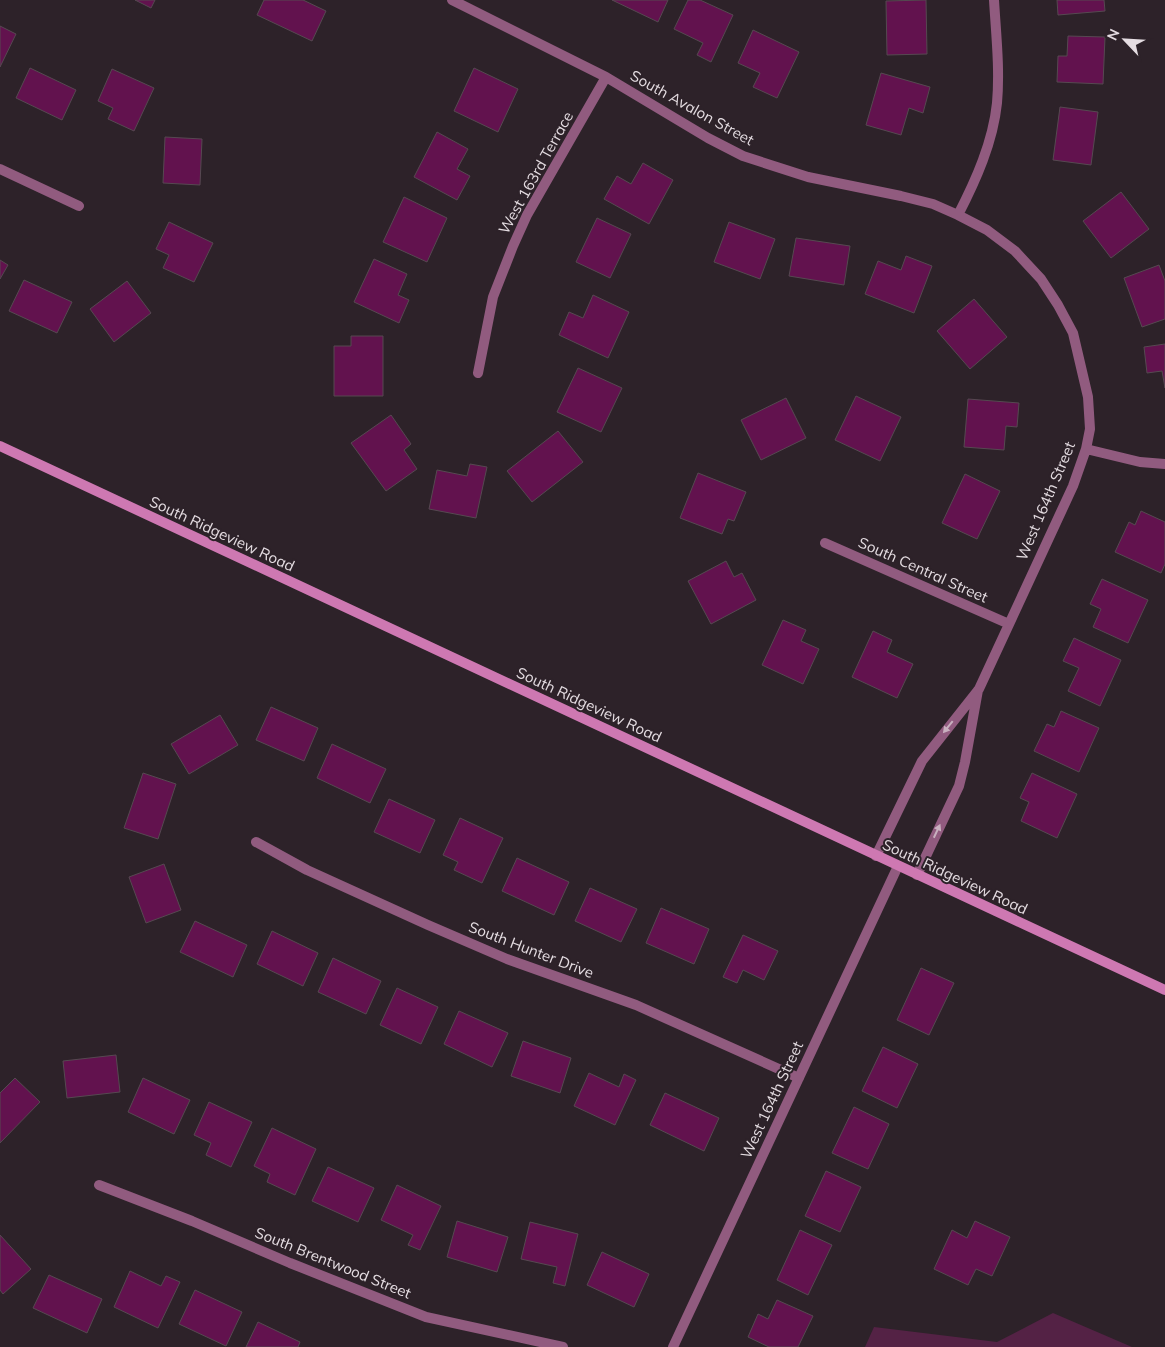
<svg xmlns="http://www.w3.org/2000/svg" width="1165" height="1347" viewBox="0 0 1165 1347" font-family="Mulish,sans-serif">
<style>
.green{fill:#542245}
.building{fill:#62124e;stroke:#564951}
.lines{fill:none;stroke-linecap:round;stroke-linejoin:round}
.minor{stroke:#915b7f;stroke-width:10}
.secondary{stroke:#ce78b2;stroke-width:10}
.oneway{fill:#c8b0bf}
.labels{text-anchor:middle;stroke-width:4;stroke-linejoin:round;paint-order:stroke}
.street-label{font-size:15px;fill:#e5dde2;stroke:#2d2229}
</style>
<rect width="100%" height="100%" fill="#2d2229"/>
<!-- green -->
<path class="green" d="M1053 1313 1132 1347H865L874 1327 997 1342Z"/>
<!-- building -->
<path class="building" d="M135 0H155L151 8Z
M264 0H303L326 11 312 41 257 15Z
M612 0H668L658 22Z
M688 0H700L733 15 711 62 697 55 703 43 674 29Z
M926 0 927 54 887 55 886 1Z
M1057 0H1104L1105 11 1058 15Z
M0 26 16 34 0 67Z
M753 30 799 52 777 98 753 87 760 73 738 63Z
M1068 36 1105 37 1103 84 1057 82 1058 56H1067Z
M30 68 76 90 62 120 16 98Z
M474 68 518 89 498 132 454 111Z
M112 69 154 88 134 131 108 119 113 108 98 101Z
M881 73 930 87 923 113 909 108 901 135 866 125Z
M1060 107 1098 112 1091 165 1053 160Z
M437 132 468 149 457 169 470 176 457 200 414 177Z
M165 137 202 139 200 185 163 183Z
M643 163 673 180 649 224 604 199 617 176 631 184Z
M1121 192 1149 229 1111 258 1083 221Z
M404 197 447 218 427 262 383 242Z
M597 218 631 234 610 278 576 262Z
M169 222 213 243 194 282 163 268 169 255 156 249Z
M729 222 775 239 760 279 714 262Z
M796 238 850 246 844 285 789 276Z
M906 256 932 266 914 313 865 294 878 261 901 270Z
M374 259 407 274 398 295 409 300 399 323 354 302Z
M0 260 8 265 0 279Z
M1159 265 1165 281V319L1142 327 1124 278Z
M24 280 72 302 57 333 9 311Z
M127 281 151 313 114 342 90 309Z
M593 295 629 312 608 358 559 335 569 312 583 318Z
M974 299 1007 337 970 369 937 331Z
M351 336H383V396H334V346H351Z
M1165 344V388L1162 371 1147 373 1144 347Z
M578 368 622 388 601 432 557 412Z
M856 396 901 417 880 461 835 440Z
M786 398 806 438 761 460 741 420Z
M968 399 1019 403 1017 427 1006 426 1004 450 964 447Z
M391 415 411 444 404 450 417 469 386 491 351 443Z
M558 431 583 462 532 502 507 471Z
M470 464 487 467 476 518 429 509 437 470 467 476Z
M698 473 746 492 734 521 728 519 722 534 680 518Z
M965 474 1000 491 977 539 942 523Z
M1141 511 1165 522V564L1161 573 1115 552 1129 522 1135 525Z
M726 561 734 577 742 573 756 600 711 624 688 581Z
M1102 579 1148 600 1128 643 1093 627 1101 609 1090 604Z
M783 620 806 630 801 641 819 649 803 684 762 665Z
M873 631 892 640 887 652 913 664 897 698 852 677Z
M1074 638 1121 660 1100 706 1068 691 1079 668 1063 661Z
M271 707 318 728 304 761 256 740Z
M1061 711 1099 728 1079 772 1034 751 1047 724 1054 727Z
M220 715 238 745 189 774 171 744Z
M332 744 386 769 370 803 317 778Z
M143 773 176 784 158 839 124 828Z
M1032 773 1077 794 1057 838 1021 821 1029 802 1020 798Z
M389 799 435 820 420 853 374 832Z
M460 818 503 838 482 883 454 870 458 862 443 855Z
M517 858 569 882 554 915 502 891Z
M164 864 181 910 146 923 129 877Z
M590 888 637 909 621 942 575 921Z
M661 908 709 929 694 964 646 943Z
M195 921 247 945 233 977 180 952Z
M272 931 318 953 303 986 257 964Z
M743 935 778 951 764 980 743 970 737 983 723 977Z
M333 958 381 981 366 1014 318 992Z
M921 968 954 983 929 1035 897 1020Z
M397 988 438 1007 421 1044 380 1025Z
M459 1011 508 1033 492 1067 444 1044Z
M523 1041 571 1058 560 1093 511 1076Z
M883 1047 918 1064 897 1108 862 1091Z
M116 1055 120 1092 67 1098 63 1061Z
M589 1073 619 1087 624 1074 636 1080 615 1125 574 1106Z
M15 1078 40 1102 0 1143V1093Z
M143 1078 190 1100 174 1134 128 1112Z
M665 1093 719 1118 704 1151 650 1125Z
M209 1102 252 1122 231 1167 206 1155 211 1143 194 1135Z
M854 1107 889 1124 868 1169 832 1153Z
M272 1128 316 1149 295 1195 267 1182 270 1174 254 1166Z
M328 1167 374 1188 358 1222 312 1201Z
M826 1171 861 1187 840 1232 805 1216Z
M397 1185 441 1206 420 1250 408 1245 413 1235 381 1220Z
M457 1221 508 1237 497 1272 447 1257Z
M975 1221 1010 1237 992 1276 976 1269 968 1285 934 1269 952 1230 967 1238Z
M530 1222 578 1234 565 1286 553 1283 557 1267 521 1259Z
M800 1230 832 1245 808 1295 777 1280Z
M0 1235 31 1269 3 1294 0 1290Z
M602 1252 649 1274 634 1307 587 1285Z
M130 1271 161 1286 166 1276 180 1282 158 1328 114 1307Z
M49 1275 102 1299 87 1333 33 1308Z
M195 1290 242 1312 226 1346 179 1324Z
M777 1300 813 1316 798 1347H769L748 1337 758 1314 768 1319Z
M258 1322 300 1342 298 1347H246Z"/>
<g class="lines">
<!-- minor -->
<path class="minor" d="M452 0 606 77 708 138 743 156 808 177 901 196 933 204 958 215 987 230 1015 251 1041 279 1058 305 1073 333 1088 397 1090 429 1086 449 1073 486 979 689 922 761 876 856
M0 169 79 206
M958 215C976 180 993 142 997 103 1000 69 996 34 994 0
M478 373 493 297 513 246 527 215 606 77
M1086 449 1140 462 1165 464
M825 543 1009 624
M256 842 307 870 428 925 507 959 636 1005 799 1078
M917 875 959 786 965 762 978 690
M99 1185 192 1221 290 1263 426 1317 563 1347
M673 1347 898 866"/>
<!-- secondary -->
<path class="secondary" d="M0 446 1165 990"/>
</g>
<!-- one-way arrows -->
<defs><path id="oneway-solid" d="M-6-.8H1V-3.2L6.5 0L1 3.2V.8H-6Z" transform="scale(1.25)"/></defs>
<g class="oneway">
<use href="#oneway-solid" transform="translate(948 727) rotate(129)"/>
<use href="#oneway-solid" transform="translate(937 831) rotate(-65)"/>
</g>
<g class="labels">
<!-- street labels -->
<g class="street-label">
<text transform="translate(692 108) rotate(29)" y="5">South Avalon Street</text>
<text transform="translate(536 173) rotate(-61)" y="5">West 163rd Terrace</text>
<text transform="translate(1046 501) rotate(-67)" y="5">West 164th Street</text>
<text transform="translate(222 534) rotate(25)" y="5">South Ridgeview Road</text>
<text transform="translate(923 570) rotate(24)" y="5">South Central Street</text>
<text transform="translate(589 705) rotate(25)" y="5">South Ridgeview Road</text>
<text transform="translate(955 877) rotate(25)" y="5">South Ridgeview Road</text>
<text transform="translate(531 950) rotate(21)" y="5">South Hunter Drive</text>
<text transform="translate(772 1100) rotate(-65)" y="5">West 164th Street</text>
<text transform="translate(333 1263) rotate(22)" y="5">South Brentwood Street</text>
</g>
</g>
<!-- north arrow -->
<g transform="translate(1125 40) rotate(295)" stroke="#2d2229" stroke-width="4" paint-order="stroke">
<path d="M0-4L9 19L0 12L-9 19Z" fill="#e5dde2"/>
<text y="-8" font-size="14" font-weight="bold" text-anchor="middle" fill="#e5dde2">N</text>
</g>
</svg>
